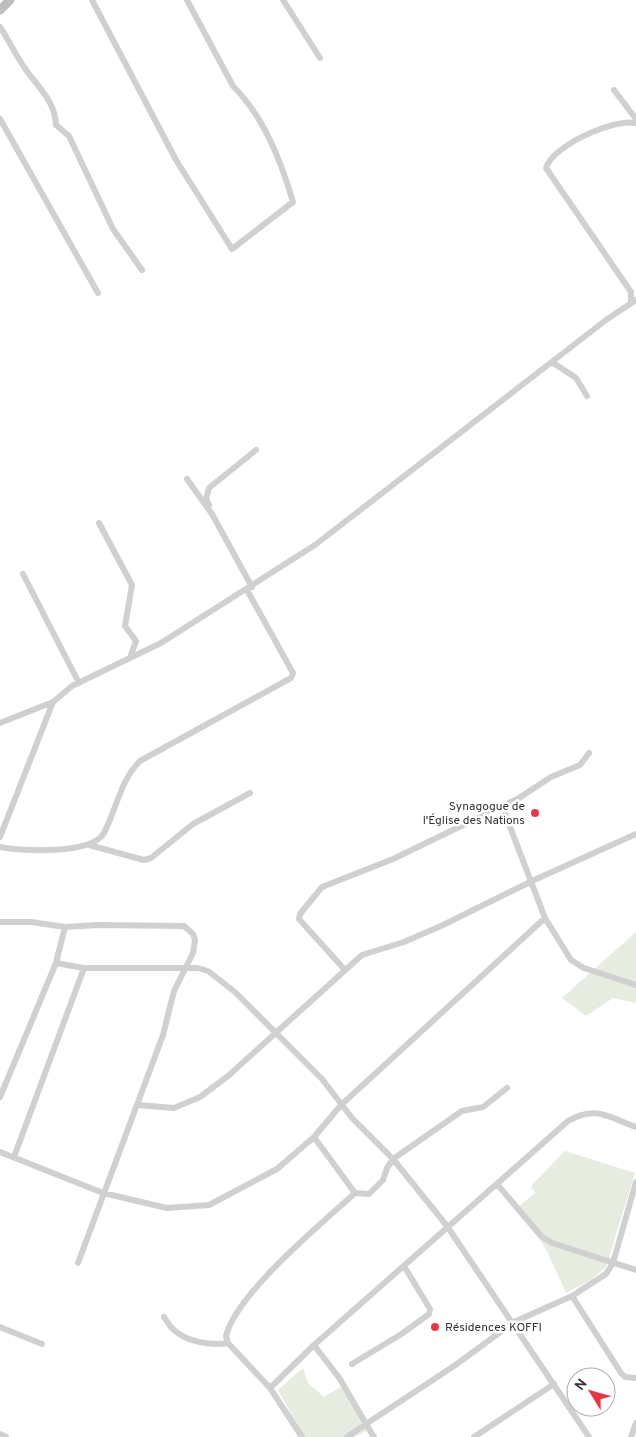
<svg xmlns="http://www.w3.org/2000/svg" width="636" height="1437" viewBox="0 0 636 1437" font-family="Overpass,sans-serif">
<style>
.green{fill:#e6ecdf}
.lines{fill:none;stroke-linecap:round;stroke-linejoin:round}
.street{stroke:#d0d0d0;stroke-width:6}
.secondary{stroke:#bdbdbd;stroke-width:9}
.poi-dot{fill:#e63946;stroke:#fff;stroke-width:2}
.labels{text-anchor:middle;stroke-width:5;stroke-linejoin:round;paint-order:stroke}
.poi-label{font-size:12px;fill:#333;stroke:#fff;text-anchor:end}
</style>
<rect width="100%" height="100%" fill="#fff"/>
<!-- green -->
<path class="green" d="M636 932V1003L613 998 586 1016 562 998Z
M565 1151 635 1173 606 1267 591 1280 566 1293 547 1251 519 1206 535 1193 531 1186Z
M303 1368 308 1383 324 1397 342 1386 369 1430 354 1437H304L278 1390Z"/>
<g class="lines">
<!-- street -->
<path class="street" d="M92 0 176 160 232 249 293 202C281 161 264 117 233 86L187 0
M283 0 320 58
M0 27C10 42 18 60 29 74 42 91 55 103 56 125L69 136 113 229 142 270
M614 90 636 119
M0 119 98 293
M631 303V292L546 168C552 146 614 118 636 123
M552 362 576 378 587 396
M187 479 212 514 252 587
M209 505 206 499 209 488 256 450
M99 523 132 585 125 626 136 641 131 655
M23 574 79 683
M0 723 53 702 72 686 161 643 315 545 606 320 636 300
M502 806 545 918 571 960 584 968 636 985
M0 837 53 702
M89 845 144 860 151 858 193 824 250 793
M0 847C23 851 91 855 104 833 117 808 120 781 140 761L291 678 293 673 247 590
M0 922H31L65 927 97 925 184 926 193 934 195 940 193 953 174 991 163 1035 78 1263
M56 963 84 968H198L208 971 235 992 322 1079 352 1118 393 1159 447 1226 589 1437
M345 970 299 919 300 914 322 887 393 859 519 798 551 777 580 765 589 753
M0 1097 56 963 65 927
M138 1105 174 1108 200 1097 228 1076 362 955 404 942 443 925 532 881 636 834
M314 1137 355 1193
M0 1152 103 1193 167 1208 209 1205 277 1169 314 1137 341 1105 545 918
M14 1157 84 968
M497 1184 541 1236 552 1243 636 1270
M572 1296 621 1373 625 1377 636 1378
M164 1317C167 1321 170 1327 174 1330 187 1342 212 1346 228 1343
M0 1327 42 1344
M314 1345 340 1379 366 1424 454 1366 514 1322 572 1296 606 1274 613 1263 636 1182
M352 1364 403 1333 429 1314 430 1309 404 1266
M270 1388 314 1345 568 1121C596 1105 608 1117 636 1127
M0 1434 6 1437
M302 1437 270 1388 228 1343 226 1336C236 1294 321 1224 355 1193L369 1194 383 1180 387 1168 393 1159 462 1111 483 1107 507 1088
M347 1437 366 1424 374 1437
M474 1437 554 1384
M631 1437 636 1423"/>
<!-- secondary -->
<path class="secondary" d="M0 10 10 0"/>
</g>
<!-- markers -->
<g class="poi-dot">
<circle cx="535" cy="813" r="5"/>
<circle cx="435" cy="1327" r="5"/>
</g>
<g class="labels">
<!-- poi labels -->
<g class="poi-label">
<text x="525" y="810">Synagogue de<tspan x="525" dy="14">l'Église des Nations</tspan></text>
<text x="445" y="1331" text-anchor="start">Résidences KOFFI</text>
</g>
</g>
<!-- north arrow -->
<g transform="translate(591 1392) rotate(307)"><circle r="24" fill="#ffffff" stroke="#adadad"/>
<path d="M0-4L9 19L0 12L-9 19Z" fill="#e63946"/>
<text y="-8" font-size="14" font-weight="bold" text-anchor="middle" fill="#333333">N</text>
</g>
</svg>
